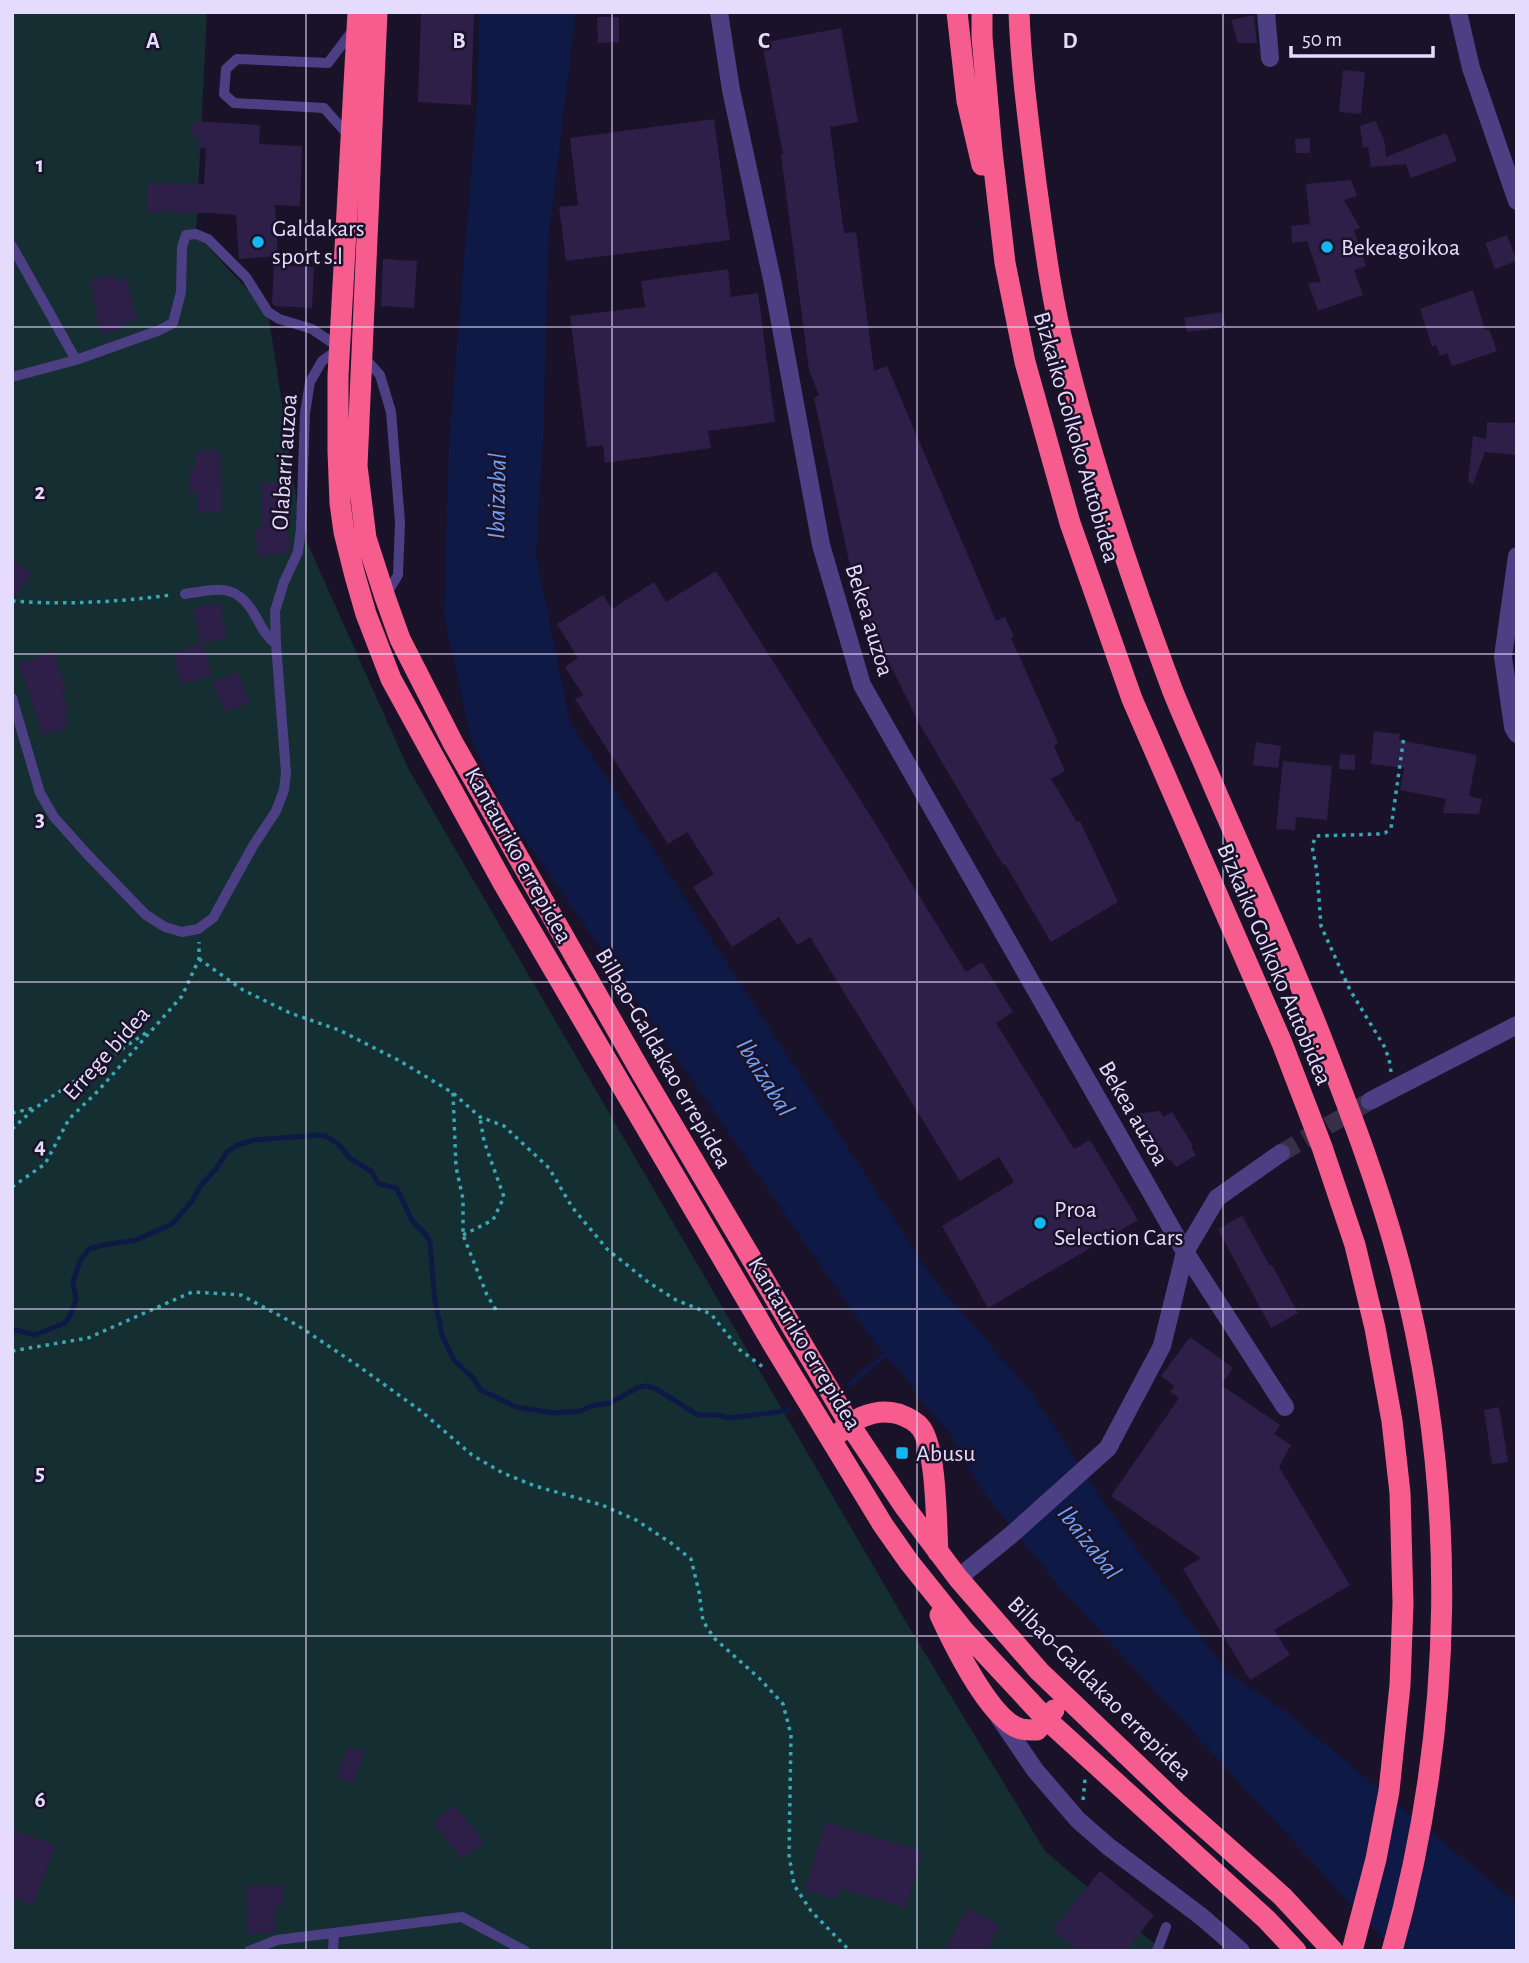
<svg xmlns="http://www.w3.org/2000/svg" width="1529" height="1963" viewBox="0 0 1529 1963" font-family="'Alegreya Sans',sans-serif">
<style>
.green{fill:#152e32}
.water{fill:#0e1945}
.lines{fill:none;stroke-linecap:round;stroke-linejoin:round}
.stream{stroke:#0e1945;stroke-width:5}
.building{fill:#2e1f48}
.street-tunnel{stroke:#373048;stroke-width:18;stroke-dasharray:18 9;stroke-linecap:butt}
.path{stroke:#37a8b5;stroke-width:3.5;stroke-dasharray:3.5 5;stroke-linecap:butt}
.lane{stroke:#4d3f84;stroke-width:10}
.street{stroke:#4d3f84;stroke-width:18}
.highway{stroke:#f65c8e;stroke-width:21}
.grid{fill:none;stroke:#e4dbfd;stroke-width:2;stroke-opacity:0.55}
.poi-dot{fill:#11b8f2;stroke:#191228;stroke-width:2.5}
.labels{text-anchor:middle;stroke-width:5;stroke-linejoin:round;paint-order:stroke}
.poi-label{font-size:24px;fill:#e4dbfd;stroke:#191228;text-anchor:start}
.street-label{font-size:24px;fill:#e4dbfd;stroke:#191228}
.water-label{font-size:26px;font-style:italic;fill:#6ea2f7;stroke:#191228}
.grid-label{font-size:23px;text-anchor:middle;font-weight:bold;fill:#e4dbfd;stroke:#191228;stroke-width:5;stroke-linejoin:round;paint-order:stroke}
</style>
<rect width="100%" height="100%" fill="#191228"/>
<!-- green -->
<path class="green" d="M12 12H207L196 234 268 312 301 529 408 768 906 1622 1045 1851 1163 1951H12Z"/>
<!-- water -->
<path class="water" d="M479 12H576L549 233 543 446 536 555 570 722 934 1280 1031 1392 1106 1506 1228 1673 1285 1711 1517 1903V1951H1394L1062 1590 981 1489 950 1434 927 1408 905 1377 873 1341 503 808 471 738 444 616 449 442 477 102Z"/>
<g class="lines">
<!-- stream -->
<path class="stream" d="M12 1331 16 1330 35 1335 65 1323 70 1316 76 1300 73 1281 80 1261 89 1249 103 1245 136 1240 172 1224 192 1201 201 1185 216 1169 227 1152 238 1145 254 1140 320 1135 326 1136 338 1144 351 1159 371 1171 379 1184 396 1188C403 1199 407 1211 412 1220 418 1229 427 1232 430 1243L435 1301 442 1335 454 1360 473 1378 481 1390 516 1407 553 1413 581 1411 591 1406 610 1403 639 1387 647 1386 656 1389 698 1415H718L730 1418 785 1411 789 1408
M849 1385 889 1351"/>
</g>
<!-- building -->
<path class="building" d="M421 12H474L471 105 418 102Z
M1254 15 1257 43H1238L1231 20Z
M597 17H619V42L598 43Z
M841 28 858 122 830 127 844 233 856 232 874 371 887 366 996 621 1005 617 1014 636 1011 638 1058 743 1054 746 1065 771 1051 779 1077 822 1080 821 1118 902 1051 942 1005 864 1003 865 920 725 869 622 849 561 814 398 819 395 809 370 781 155 783 154 762 43Z
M1343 70 1365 72 1361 114 1339 112Z
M714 119 730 240 566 261 559 207 578 205 570 138Z
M193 121 260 125 259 144 302 146 300 206 275 205 278 256 239 259 236 215 211 213 147 212V183L204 184 206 148H199L200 137H192Z
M1375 121 1384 139 1386 157 1446 133 1457 161 1411 178 1406 164 1371 167 1368 147 1363 148 1360 126Z
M1310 138V153H1296L1295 139Z
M1351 180 1357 196 1344 200 1360 228 1354 230 1366 266 1354 270 1363 295 1318 311 1308 283 1321 282 1307 241 1292 243 1291 226 1310 224 1306 184Z
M1507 235 1517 261 1495 269 1485 243Z
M383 259 417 261 414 308 381 306Z
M274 265 314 267 312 308 274 306 272 303Z
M728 269 731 297 758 293 775 422 708 431 711 448 605 463 603 445 587 447 570 316 645 307 641 281Z
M114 274 116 281 127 278 137 320 123 323 124 329 101 334 89 280Z
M1473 290 1485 330 1489 329 1497 351 1452 366 1447 353 1440 356 1436 345 1432 347 1420 309Z
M1222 312 1226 327 1187 332 1184 318Z
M1487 422 1517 423V455L1485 452 1473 484 1468 482 1473 436 1486 439Z
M220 450 222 512 198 513 197 493H190L189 468H195V451Z
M261 482H290V517H286L290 550 289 553 258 557 255 530 262 529Z
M12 560 32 573 12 601Z
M716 571 890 847H889L966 972 982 962 1013 1012 996 1023 1074 1149 1090 1140 1138 1220 988 1308 942 1226 1014 1182 999 1157 960 1181 810 937 797 945 779 917 732 947 693 887 714 874 687 832 668 844 575 699 583 695 565 667 578 658 557 624 603 595 612 609 654 582 666 602Z
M220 603 227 639 200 643 193 608Z
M203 644 212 676 181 684 173 652Z
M53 651 66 689 61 692 69 706 65 709 67 729 42 734 31 697 18 665Z
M237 672 250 702 225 713 212 682Z
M1374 731 1400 734 1399 740 1477 755 1469 796 1482 799 1479 814 1443 813 1446 799 1400 790 1404 768 1371 764Z
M1256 742 1281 746 1278 768 1253 765Z
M1340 754 1355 755V770L1339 769Z
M1283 761 1332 766 1327 820 1296 817 1295 830 1276 829Z
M1160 1111 1163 1117 1172 1112 1193 1146 1191 1147 1196 1155 1176 1167 1171 1160 1169 1161 1150 1131 1145 1134 1133 1114Z
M1242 1216 1270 1266 1272 1265 1298 1313 1271 1328 1218 1229Z
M1190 1337 1233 1368 1221 1385 1280 1425 1274 1434 1291 1445 1279 1467 1350 1585 1274 1630 1290 1655 1250 1680 1183 1569 1201 1558 1111 1496 1179 1398 1170 1392 1174 1386 1161 1376Z
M1499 1407 1508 1462 1492 1464 1484 1410Z
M347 1747 364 1752 354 1783 337 1778Z
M454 1805 484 1841 462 1859 433 1823Z
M825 1822 922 1851 906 1908 840 1888 837 1899 805 1890Z
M12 1830 55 1845 33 1905 12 1897Z
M1100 1871 1154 1915 1126 1951H1078L1052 1930Z
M283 1885 284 1905H275L276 1932 248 1934 246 1886Z
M968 1908 1000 1926 986 1951H944Z"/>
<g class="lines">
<!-- street-tunnel -->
<path class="street-tunnel" d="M1281 1153 1370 1101"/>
<!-- path -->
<path class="path" d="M12 90V99
M12 601C66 605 117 602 171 595
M199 959 243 990 290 1013 339 1030 400 1061 453 1093 480 1117 504 1126 549 1168 572 1207 607 1249 648 1282 676 1300 711 1314 740 1350 763 1367
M1391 1072 1389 1059 1384 1046 1350 990 1321 926 1317 872 1312 846 1316 836 1379 834 1385 833 1391 828 1404 736
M453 1093 456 1167 463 1199V1235L487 1295 498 1313
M12 1113 34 1108
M12 1129 35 1108 150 1030
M12 1187 45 1164 69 1119 98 1091 182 996 199 959V942
M463 1235 493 1220 504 1197 484 1141 480 1118
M12 1351 88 1338 192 1292 241 1295 297 1325 357 1365 421 1411 472 1455 503 1473 535 1486 602 1505 636 1520 671 1543 691 1559 699 1592 703 1621 714 1638 759 1678 783 1704 791 1735 789 1855 794 1885 811 1911 850 1951
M1083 1800 1085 1779"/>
<!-- lane -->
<path class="lane" d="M349 136 324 108 234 103 224 94 226 69 237 59 328 63 353 30
M12 246 76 360
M364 357 380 375 391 412 400 522 398 575 386 595
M12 377 76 360 160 330 173 323 181 292 182 247 186 235 196 234 208 239 246 277 268 312 279 319 312 329 340 348 322 361 310 382 305 413 301 529 298 552 284 582 275 611 276 644 286 773 284 790 276 811 253 846 213 918 198 929 182 932 165 927 146 915 87 854 54 817 40 793 12 698
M185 594C219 589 237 582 256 617 262 628 266 636 276 644
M249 1951 277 1940 462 1917 525 1951
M333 1951 334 1933
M1157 1951 1166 1927"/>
<!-- street -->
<path class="street" d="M719 12 731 90 773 284 821 545 862 685 1185 1252 1285 1407
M1266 12 1270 58
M1458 12 1471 68 1517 201
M1517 556 1503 657 1513 727 1517 734
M1370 1101 1517 1025
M958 1578 1011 1535 1108 1448 1162 1346 1185 1252 1217 1198 1281 1153
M999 1717 1035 1770 1078 1820 1109 1847 1202 1917 1241 1951"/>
<!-- highway -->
<path class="highway" d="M358 12 338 376V451L340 503 344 532 355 576 366 614 391 679 503 883 771 1341 883 1525 909 1562 965 1632 1046 1719 1267 1920 1296 1951
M377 12 357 466 366 538 385 597 400 639 453 743 641 1072 850 1425 904 1506 958 1578 1039 1671 1176 1802 1282 1896 1333 1951
M957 12 967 101 982 165
M982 12V37L992 151 1005 263 1025 362 1070 523 1132 699 1282 1043 1322 1147 1355 1245 1375 1328 1392 1421 1400 1493 1403 1603 1400 1685 1389 1791 1376 1859 1352 1951
M1019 12C1021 69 1029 126 1036 183 1044 240 1051 297 1065 352 1093 467 1131 579 1172 689 1183 717 1196 745 1208 773 1246 862 1288 951 1323 1042 1351 1114 1379 1187 1399 1262 1459 1488 1455 1726 1392 1951
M839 1433C846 1428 854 1421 862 1417 874 1412 886 1410 899 1414 907 1417 916 1421 921 1428 937 1451 936 1522 938 1552
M940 1615C953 1643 991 1721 1021 1729 1026 1730 1032 1730 1037 1730L1054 1710"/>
</g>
<!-- grid -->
<path class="grid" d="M306 12V1951M612 12V1951M917 12V1951M1223 12V1951M12 327H1517M12 654H1517M12 982H1517M12 1309H1517M12 1636H1517"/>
<!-- markers -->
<g class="poi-dot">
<circle cx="258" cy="242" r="7"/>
<circle cx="1327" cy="247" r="7"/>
<circle cx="1040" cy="1223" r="7"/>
<rect x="895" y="1446" width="14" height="14" rx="3.5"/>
</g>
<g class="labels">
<!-- poi labels -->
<g class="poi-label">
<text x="272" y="236">Galdakars<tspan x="272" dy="28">sport s.l</tspan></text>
<text x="1341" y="255">Bekeagoikoa</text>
<text x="1054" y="1217">Proa<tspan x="1054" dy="28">Selection Cars</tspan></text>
<text x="916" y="1461">Abusu</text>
</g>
<!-- street labels -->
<g class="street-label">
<text transform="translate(1077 437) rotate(74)" y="8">Bizkaiko Golkoko Autobidea</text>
<text transform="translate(284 462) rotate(-86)" y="8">Olabarri auzoa</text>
<text transform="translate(870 620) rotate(73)" y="8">Bekea auzoa</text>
<text transform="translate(519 855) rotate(61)" y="8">Kantauriko errepidea</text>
<text transform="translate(1275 964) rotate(67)" y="8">Bizkaiko Golkoko Autobidea</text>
<text transform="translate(106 1053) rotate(-48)" y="8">Errege bidea</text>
<text transform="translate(664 1058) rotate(60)" y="8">Bilbao-Galdakao errepidea</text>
<text transform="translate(1134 1113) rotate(60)" y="8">Bekea auzoa</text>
<text transform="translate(805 1343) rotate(59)" y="8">Kantauriko errepidea</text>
<text transform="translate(1100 1688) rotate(45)" y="8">Bilbao-Galdakao errepidea</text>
</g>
<!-- water labels -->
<g class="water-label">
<text transform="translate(496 496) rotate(-89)" y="9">Ibaizabal</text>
<text transform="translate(766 1077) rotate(58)" y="9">Ibaizabal</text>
<text transform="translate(1090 1542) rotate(52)" y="9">Ibaizabal</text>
</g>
</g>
<g class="grid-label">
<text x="153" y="48">A</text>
<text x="459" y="48">B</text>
<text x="764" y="48">C</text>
<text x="1070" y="48">D</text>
<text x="40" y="172">1</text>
<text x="40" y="499">2</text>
<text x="40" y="826">3</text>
<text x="40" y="1153">4</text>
<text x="40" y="1480">5</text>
<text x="40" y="1807">6</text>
</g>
<!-- border -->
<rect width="1529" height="1963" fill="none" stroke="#e4dbfd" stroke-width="28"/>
<!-- scale -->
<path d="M1291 46v10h142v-10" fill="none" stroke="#e4dbfd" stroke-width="3.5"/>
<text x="1302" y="46" font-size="21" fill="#e4dbfd" stroke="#191228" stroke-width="5" paint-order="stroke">50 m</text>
</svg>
